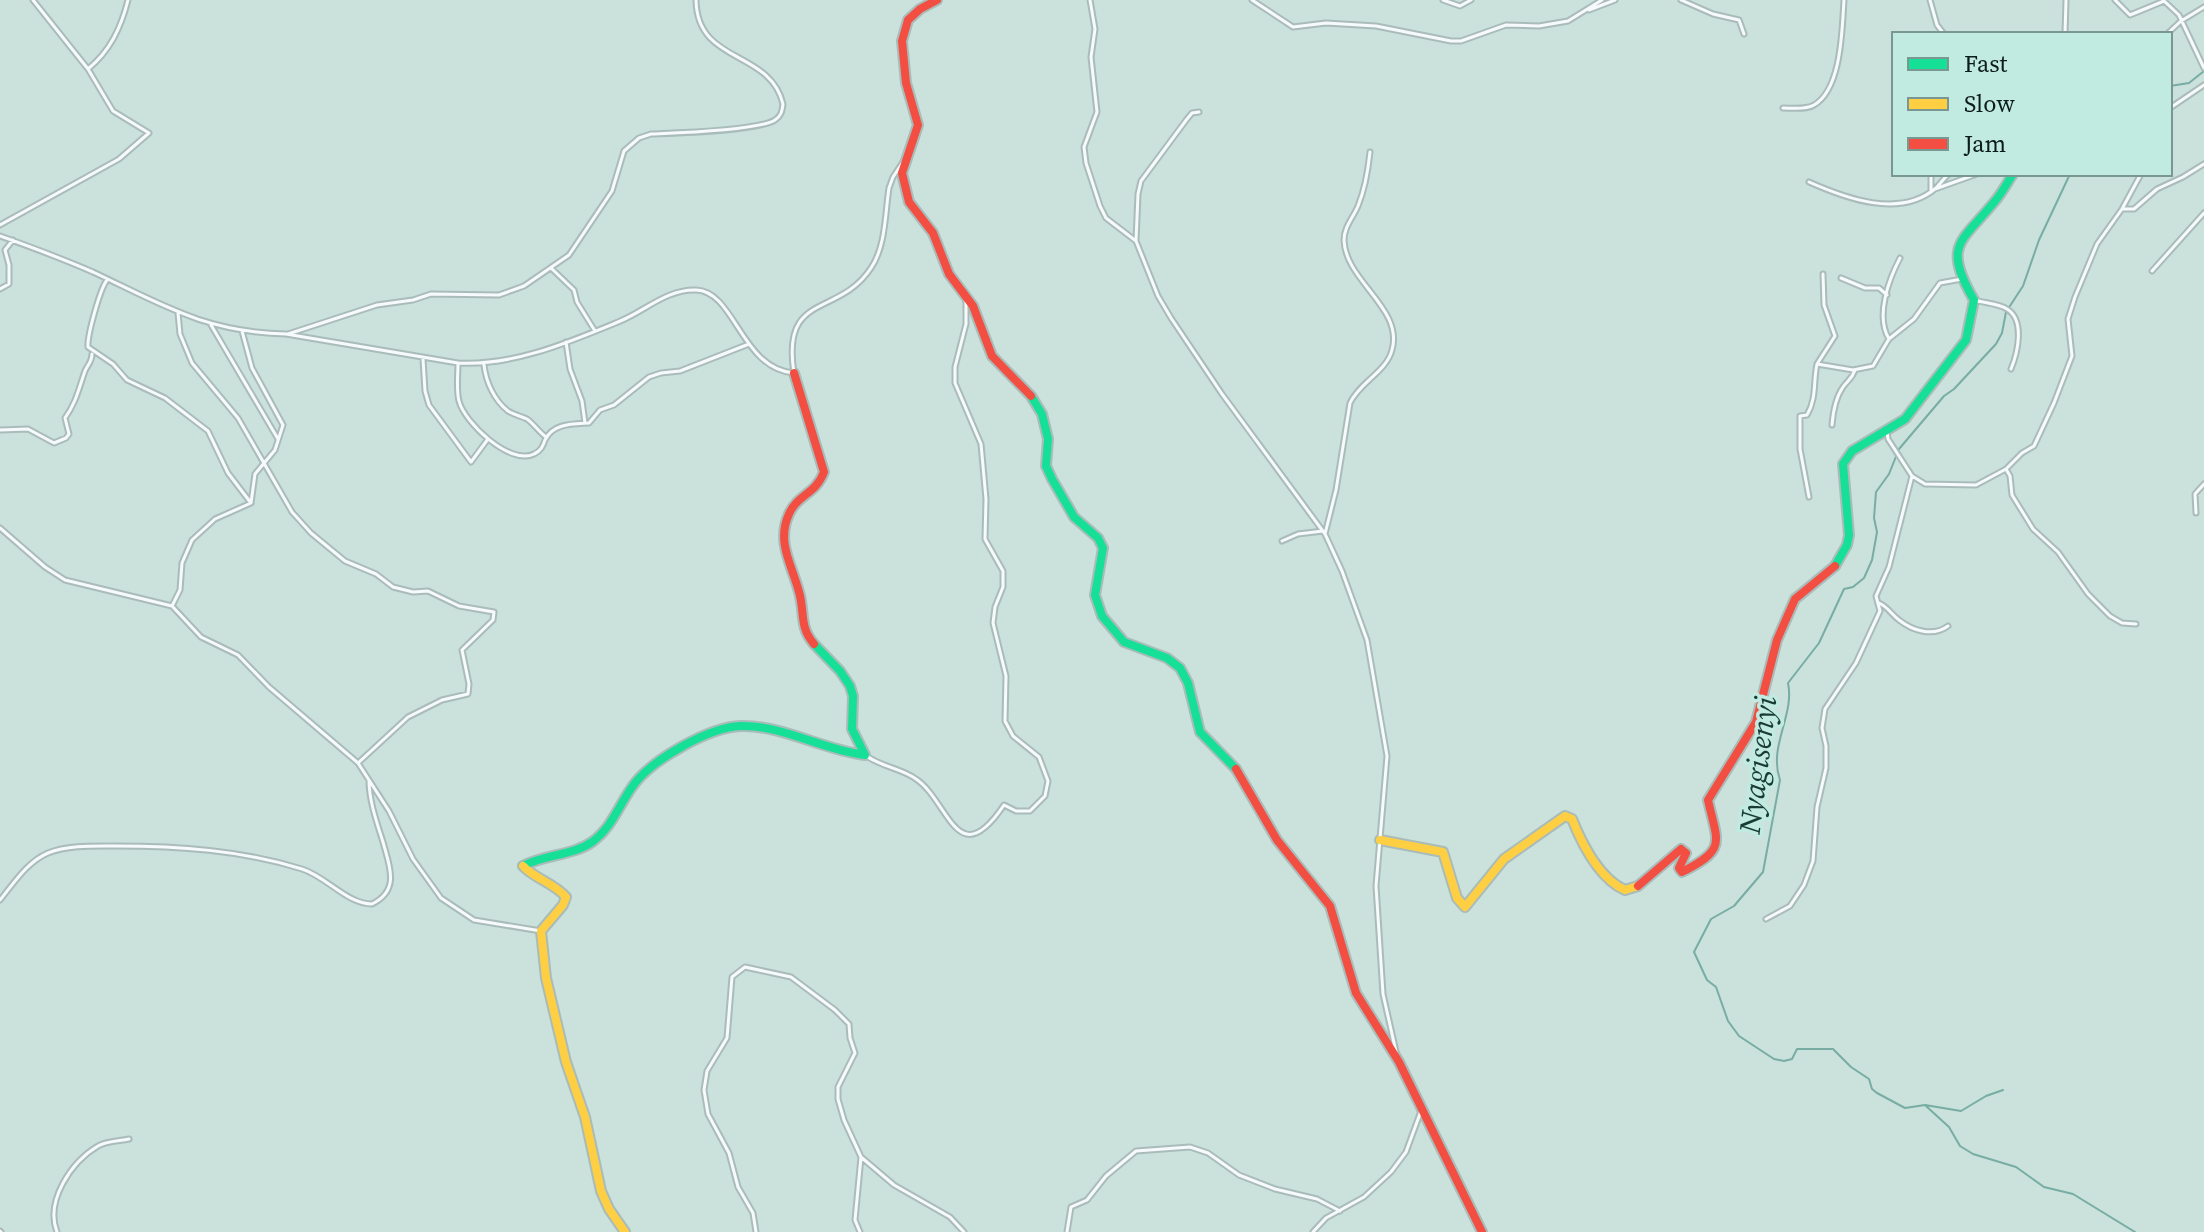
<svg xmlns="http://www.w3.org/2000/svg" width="2204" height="1232" viewBox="0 0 2204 1232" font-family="'Source Serif 4',serif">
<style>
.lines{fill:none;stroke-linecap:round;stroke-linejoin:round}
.stream{stroke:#77ada3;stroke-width:2}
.street-casing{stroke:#aabcb9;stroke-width:7}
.fast-casing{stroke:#aabcb9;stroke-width:12}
.slow-casing{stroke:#aabcb9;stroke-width:12}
.jam-casing{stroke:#aabcb9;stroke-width:12}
.street{stroke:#f7fafa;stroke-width:3}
.fast{stroke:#16e098;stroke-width:8}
.slow{stroke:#ffcf43;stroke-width:8}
.jam{stroke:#f24e42;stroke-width:8}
.labels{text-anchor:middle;stroke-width:7;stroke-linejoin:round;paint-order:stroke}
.water-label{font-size:30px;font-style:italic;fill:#1a3b35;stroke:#c1eae1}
</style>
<rect width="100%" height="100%" fill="#cae1dc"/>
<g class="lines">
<!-- stream -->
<path class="stream" d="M2170 86 2189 83 2204 71
M2003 1090 1986 1096 1961 1111 1925 1105 1905 1108 1877 1093 1872 1089 1869 1079 1851 1067 1833 1049H1797L1792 1059 1784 1061 1774 1059 1739 1036 1728 1021 1716 987 1707 980 1694 952 1711 919 1734 906 1763 872 1780 780C1768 746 1795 715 1788 683L1819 643 1844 589 1853 587 1864 578 1872 560 1877 532 1874 518 1876 492 1889 474 1899 449 1944 396 1954 389 1996 344 2002 333 2006 312 2023 286 2039 240 2070 174
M1926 1106 1949 1127 1960 1146 1973 1154 2016 1167 2044 1187 2073 1194 2135 1232"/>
<!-- street casing -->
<g class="street-casing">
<path id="street" d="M1090 0 1095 29 1091 57 1097 112 1084 147 1086 163 1100 206 1106 218 1136 241 1158 296 1171 318 1222 394 1325 534 1342 571 1367 640 1387 756 1376 886 1383 994 1397 1056
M1252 0 1293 27 1326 23 1376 26 1451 41H1461L1506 25 1539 26 1568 21 1602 0
M1443 0 1460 6 1471 0
M1681 0 1713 14 1739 20 1744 34
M1930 0 1937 25 1944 34
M2115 0 2130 15 2164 1
M2163 0 2179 15 2204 68
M1589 10 1615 0
M2065 34 2066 0
M2167 34 2181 21 2204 7
M88 69C110 51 121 28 128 0
M1783 108C1792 108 1806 110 1814 105 1842 89 1842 28 1844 0
M2170 108 2204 85
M1931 174V190
M1809 182C1845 198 1900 219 1936 188 1940 184 1944 178 1949 174
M1935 189 1977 174
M2122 209H2134L2157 189 2183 177 2204 164
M0 225 119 159 149 133 113 111 88 69 33 0
M0 236C31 247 63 259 93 272 163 305 205 332 286 334L458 363C513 366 567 343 618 322 644 312 666 289 696 290 735 291 741 369 794 373 781 291 838 318 871 268 886 246 885 213 889 188L893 177 905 159
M1136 241 1138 194 1141 181 1187 119 1192 113 1199 112
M551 268 574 290 577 302 595 331
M2152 271 2204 213
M1823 274 1824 305 1835 336 1817 364 1853 370 1873 366 1889 339 1914 319 1940 283 1962 279
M1841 278 1865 288H1879L1887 295
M107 280C100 289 87 336 88 347L113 364 127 380 165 398 208 431 228 473 251 503
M0 289 9 284V265L5 250 13 240
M1974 300C1984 303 1998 303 2007 309 2025 320 2018 352 2011 369
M178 313 180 334 192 363 238 418 292 512 311 533 345 561 376 574 393 587 413 592 428 591 459 606 494 612 493 620 462 650 469 684 468 694 442 700 408 717 358 763 389 811 413 859 441 898 474 920 541 931
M211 325 278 439
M288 334 377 305 413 300 431 294 499 295 524 286 569 255 612 191 624 151 639 138 651 134C675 133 758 131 775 120 781 116 782 112 783 104 770 49 697 65 696 0
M1889 339C1875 316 1889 279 1900 258
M566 342 570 369 582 401 585 423
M423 359 425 391 429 405 471 462 488 439
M458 363C458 375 456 390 459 401 464 422 510 466 534 454 541 451 543 446 545 440 553 423 573 424 589 423L600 410 614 405 649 377 661 373 680 371 749 344
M484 365C486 382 494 400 508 411 514 415 521 416 527 419 534 424 538 431 546 437
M1832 425C1833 412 1836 397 1843 387 1848 380 1852 379 1855 370
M0 430 28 429 54 443 66 438 69 434 65 418C76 403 79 388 85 371 88 364 92 362 92 354
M1887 432 1888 439 1912 476 1925 484 1976 485 2006 469 2022 453 2034 446 2054 403 2072 356 2068 319 2075 297 2097 244 2122 209 2141 174
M2006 469 2010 476 2012 495 2033 529 2058 552 2088 594 2110 616 2122 623 2136 624
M1809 497 1800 449V416L1807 415C1817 398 1813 382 1817 364
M2196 513 2195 494 2204 484
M0 528 45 567 65 580 172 606 201 637 238 655 269 687 358 763
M1325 534 1336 490 1350 403C1359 383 1387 371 1392 350 1404 308 1345 281 1344 240 1344 227 1353 218 1358 206 1365 189 1368 171 1370 152
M1282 541 1298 534 1323 531
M1879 603C1888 607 1891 614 1899 620 1913 631 1933 637 1948 626
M172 606 180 590 182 563 192 540 215 519 251 503 255 474 275 450 283 425 252 368 242 331
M865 755C881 767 901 768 916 779 949 801 957 875 1004 805L1016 811H1030L1045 796 1048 781 1039 757 1013 736 1005 721 1006 676 993 623 995 607 1003 587V571L985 539 986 499 981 444 955 383V367L966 324V299
M0 900C14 883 27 862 48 853 68 845 93 846 115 846 178 846 241 850 302 869 327 877 347 904 372 904 401 890 389 865 383 842 377 823 369 801 369 780
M1766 919 1790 906 1804 885 1813 861 1817 807 1826 768V746L1822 728 1825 709 1856 663 1880 611 1876 596 1889 567 1912 476
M0 1231 1 1232
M57 1232C45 1201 71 1162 98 1146 106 1141 119 1141 129 1139
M756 1232 753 1213 738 1187 729 1153 708 1114 704 1090 707 1071 727 1038 732 977 745 967 791 977 835 1010 849 1024 850 1038 855 1053 838 1087V1099L844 1120 861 1157 894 1185 950 1217 964 1232
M860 1232 855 1220 861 1157
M1067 1232 1071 1207 1087 1200 1106 1176 1136 1151 1190 1147 1208 1153 1239 1175 1275 1189 1317 1199 1340 1211
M1313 1232 1326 1218 1364 1197 1391 1172 1406 1152 1421 1111"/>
</g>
<!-- fast casing -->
<g class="fast-casing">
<path id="fast" d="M1031 396 1042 414 1048 439 1046 466 1052 479 1074 517 1098 538 1103 548 1095 595 1102 616 1124 642 1167 658 1180 668 1188 683 1200 732 1236 769
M1835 566 1847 545 1849 535 1843 464 1852 451 1905 419 1966 340 1974 300C1942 244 1961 243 1995 201 2002 193 2007 183 2013 174
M523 866C545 854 572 856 592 842 613 827 620 802 635 783 654 759 709 727 741 726 783 725 823 750 865 755L852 729 853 696 850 686 840 671 814 644"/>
</g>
<!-- slow casing -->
<g class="slow-casing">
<path id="slow" d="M1380 840 1443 852 1457 898 1465 907 1504 859 1565 816 1572 819C1582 844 1600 879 1625 890L1638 886
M523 866C535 879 554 883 566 897L563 905 541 931 546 978 566 1062 585 1117 601 1191 609 1209 625 1232"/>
</g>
<!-- jam casing -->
<g class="jam-casing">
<path id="jam" d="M937 0 920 9 908 20 902 41 906 83 918 125 902 173 909 202 933 233 949 274 973 306 992 356 1031 396
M794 373 824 472C816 494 797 495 789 514 776 542 792 565 799 592 805 612 799 627 814 644
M1236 769 1277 840 1330 906 1356 993 1399 1062 1482 1232
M1638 886 1681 849 1686 853 1679 868 1682 872C1728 849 1717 842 1708 800L1756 722 1777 640 1795 599 1835 566"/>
</g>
<!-- street -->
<use href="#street" class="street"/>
<!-- fast -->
<use href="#fast" class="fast"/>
<!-- slow -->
<use href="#slow" class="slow"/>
<!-- jam -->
<use href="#jam" class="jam"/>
</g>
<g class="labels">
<!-- water labels -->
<g class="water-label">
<text transform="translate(1758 765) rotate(-83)" y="10">Nyagisenyi</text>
</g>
</g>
<!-- legend -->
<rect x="1892" y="32" width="280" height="144" fill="#c1eae1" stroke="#799891" stroke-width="2"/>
<rect x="1908" y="58" width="40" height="12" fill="#16e098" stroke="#799891" stroke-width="2"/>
<text x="1964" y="72" font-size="24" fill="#0c1c19">Fast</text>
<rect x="1908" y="98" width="40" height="12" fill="#ffcf43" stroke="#799891" stroke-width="2"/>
<text x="1964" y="112" font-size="24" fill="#0c1c19">Slow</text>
<rect x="1908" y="138" width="40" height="12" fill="#f24e42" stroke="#799891" stroke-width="2"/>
<text x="1964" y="152" font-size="24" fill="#0c1c19">Jam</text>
</svg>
